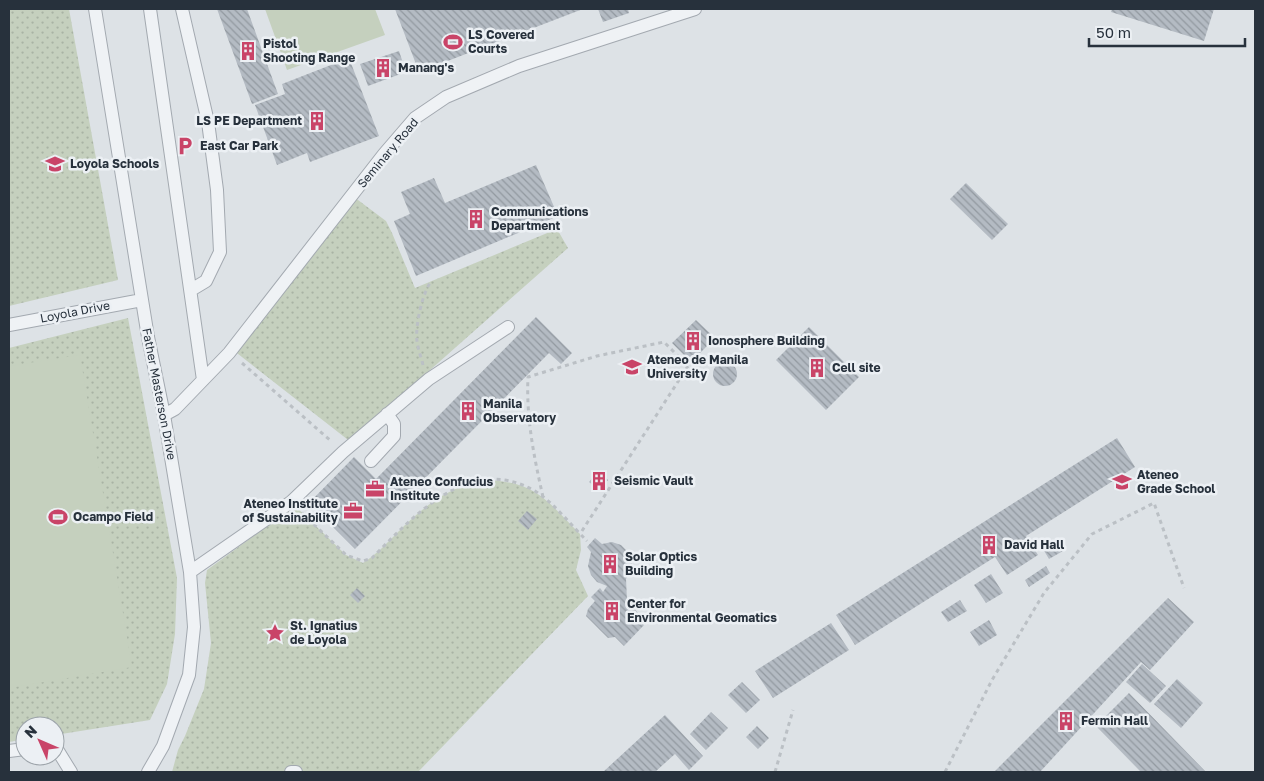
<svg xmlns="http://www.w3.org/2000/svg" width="1264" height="781" viewBox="0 0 1264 781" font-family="'Golos Text',sans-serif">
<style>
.grass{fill:url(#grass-dots)}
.green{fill:#c5d0be}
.building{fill:url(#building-back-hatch)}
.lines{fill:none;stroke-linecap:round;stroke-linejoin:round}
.service-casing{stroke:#a3a9b0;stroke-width:14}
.path{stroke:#bbc0c5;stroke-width:3;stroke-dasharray:4 4;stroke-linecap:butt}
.service{stroke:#eff2f5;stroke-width:12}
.labels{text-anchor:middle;stroke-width:5;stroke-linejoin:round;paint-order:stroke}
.poi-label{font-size:12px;font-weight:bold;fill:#27313c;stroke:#ecf0f4;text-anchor:start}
.street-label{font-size:12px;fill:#27313c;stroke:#ecf0f4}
</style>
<defs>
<pattern id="grass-dots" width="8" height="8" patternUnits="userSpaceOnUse" patternTransform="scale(1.25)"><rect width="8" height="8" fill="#c5d0be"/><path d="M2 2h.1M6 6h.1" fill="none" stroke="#a9b3a4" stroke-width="1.8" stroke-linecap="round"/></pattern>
<pattern id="building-back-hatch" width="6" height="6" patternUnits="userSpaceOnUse" patternTransform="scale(1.25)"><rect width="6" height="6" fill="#b4bbc3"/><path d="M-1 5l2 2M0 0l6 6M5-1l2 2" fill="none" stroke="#9299a0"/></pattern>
</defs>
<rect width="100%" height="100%" fill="#dde2e6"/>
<!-- grass -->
<path class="grass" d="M9 9H69L118 280 9 306Z
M354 197 386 221 392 233 415 288 557 229 568 248 403 394 352 443 233 350Z
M128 318 177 578 175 634 167 684 150 720 55 735V726H25V739L9 742V348Z
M483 480C536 481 546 500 580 534L581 550 576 570 588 596 418 772H172L178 750 185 736 204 689 211 643 205 583 207 570 295 506 346 555 363 563C376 555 387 543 398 532 423 507 448 487 483 480Z"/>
<!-- green -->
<path class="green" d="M265 9H375L385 35 287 70Z
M80 355 132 667 9 688V366Z"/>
<!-- building -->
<path class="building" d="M217 9H247L278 94 252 104Z
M395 9H583L419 72Z
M598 9H628L629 13 603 22Z
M1112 9H1214L1204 41 1111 12Z
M399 51 406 72 368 86 360 64Z
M349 58 379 136 310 162 307 153 277 165 255 105 285 94 282 84Z
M536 165 558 216 416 276 394 221 410 214 401 192 434 178 445 203Z
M966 183 1008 224 992 240 950 199Z
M536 317 572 353 561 364 549 353 355 549 309 503 354 457 376 479Z
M696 320 715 338 691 362 672 343Z
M809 327 859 377 826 410 776 360Z
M713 374a12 12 0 1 1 24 0a12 12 0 1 1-24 0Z
M1117 438 1135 467 1026 536 1038 555 1007 575 995 557 855 645 836 615Z
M598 471 608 480 599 490 589 482Z
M527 511 537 519 528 530 518 521Z
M595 538 602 544 612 542 621 545 628 552 632 561 630 571 626 579 627 600 638 613 639 619 644 625 624 646 615 637 608 638 586 616 588 609 595 601 591 597 600 588 603 592 607 586 597 582 591 575 588 566 591 552 587 547Z
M1057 540 1063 551 1049 559 1043 549Z
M1046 566 1050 573 1029 587 1025 580Z
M991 574 1003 593 986 603 974 585Z
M357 588 365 596 358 603 350 595Z
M1168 598 1194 622 1150 670 1141 662 1040 772H994Z
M960 600 967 611 948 622 941 612Z
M989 620 997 635 979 646 970 632Z
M831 623 849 650 773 698 755 671Z
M1142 664 1166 686 1150 703 1126 682Z
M1177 679 1203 703 1181 728 1154 704Z
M742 682 760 700 746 713 728 695Z
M1129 693 1206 772H1141L1096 726Z
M711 712 728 728 706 750 690 734Z
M665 715 703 756 689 770 675 754 655 772H603Z
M757 726 769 738 758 749 746 737Z"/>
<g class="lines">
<!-- service casing -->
<g class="service-casing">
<path id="service" d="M95 9 148 337 164 415 190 572 194 627 189 675 163 746 148 772
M150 9 203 380
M182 9 208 122 217 190 220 252 206 281 191 290
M9 325 142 300
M164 415 175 409 229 353 384 154 415 118 446 97 519 66 695 9
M371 461 394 436V424L387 414
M190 572 291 502 343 452 429 379 508 327
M55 750 58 751 71 772
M9 751 25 749
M291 772H296"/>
</g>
<!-- path -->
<path class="path" d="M242 363 331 441
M423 365C421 357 418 349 417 341 415 327 422 295 430 283
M543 497C534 457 526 418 528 377L597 356 664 342 688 366 580 534
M302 513 346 555 363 561 372 558C414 516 469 453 535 491 553 502 572 526 587 541
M775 772 793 710
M945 772 992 680 1044 593 1092 534 1154 503 1184 588"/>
<!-- service -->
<use href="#service" class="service"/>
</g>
<!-- icons -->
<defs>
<g id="stadium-bare" transform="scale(1.5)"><path d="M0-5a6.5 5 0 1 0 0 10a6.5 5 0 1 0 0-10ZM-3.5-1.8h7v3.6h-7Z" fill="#c94468" stroke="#ecf0f4" stroke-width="2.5" paint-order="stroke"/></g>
<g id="building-bare" transform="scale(1.5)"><path d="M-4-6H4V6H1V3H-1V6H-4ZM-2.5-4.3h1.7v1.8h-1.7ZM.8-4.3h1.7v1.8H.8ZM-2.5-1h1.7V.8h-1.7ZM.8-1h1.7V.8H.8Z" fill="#c94468" stroke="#ecf0f4" stroke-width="2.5" paint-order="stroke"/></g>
<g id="parking-bare" transform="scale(1.5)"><path d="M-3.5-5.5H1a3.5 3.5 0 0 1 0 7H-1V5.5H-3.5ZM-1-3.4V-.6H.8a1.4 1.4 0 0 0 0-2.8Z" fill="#c94468" stroke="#ecf0f4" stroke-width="2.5" paint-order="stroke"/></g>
<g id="university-bare" transform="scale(1.5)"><path d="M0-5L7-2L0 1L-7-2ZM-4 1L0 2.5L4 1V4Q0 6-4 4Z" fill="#c94468" stroke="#ecf0f4" stroke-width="2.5" paint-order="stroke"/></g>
<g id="school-bare" transform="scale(1.5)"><path d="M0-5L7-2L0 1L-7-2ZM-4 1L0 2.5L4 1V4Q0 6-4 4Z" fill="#c94468" stroke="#ecf0f4" stroke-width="2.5" paint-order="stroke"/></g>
<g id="office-bare" transform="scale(1.5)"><path d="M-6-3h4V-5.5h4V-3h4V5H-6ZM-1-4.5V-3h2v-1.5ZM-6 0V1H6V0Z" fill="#c94468" stroke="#ecf0f4" stroke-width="2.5" paint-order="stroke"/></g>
<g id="sight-bare" transform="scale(1.5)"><path d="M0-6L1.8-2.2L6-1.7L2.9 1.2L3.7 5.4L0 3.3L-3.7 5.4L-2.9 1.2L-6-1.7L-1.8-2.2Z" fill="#c94468" stroke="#ecf0f4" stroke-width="2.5" paint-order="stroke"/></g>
</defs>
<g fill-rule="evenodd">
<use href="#stadium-bare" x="453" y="42"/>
<use href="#building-bare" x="248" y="51"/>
<use href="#building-bare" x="383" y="68"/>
<use href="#building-bare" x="317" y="121"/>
<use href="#parking-bare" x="185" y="146"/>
<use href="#university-bare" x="55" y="164"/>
<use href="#building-bare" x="476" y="219"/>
<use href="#building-bare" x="693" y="341"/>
<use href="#university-bare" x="632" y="367"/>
<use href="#building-bare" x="817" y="368"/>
<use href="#building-bare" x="468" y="411"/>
<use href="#building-bare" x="599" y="481"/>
<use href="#school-bare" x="1122" y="482"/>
<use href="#office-bare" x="375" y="489"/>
<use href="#office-bare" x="353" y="511"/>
<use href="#stadium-bare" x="58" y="517"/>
<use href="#building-bare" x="989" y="545"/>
<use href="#building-bare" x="610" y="564"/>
<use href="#building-bare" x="612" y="611"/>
<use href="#sight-bare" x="275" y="633"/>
<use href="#building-bare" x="1066" y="721"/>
</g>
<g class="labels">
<!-- poi labels -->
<g class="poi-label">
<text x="468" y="39">LS Covered<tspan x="468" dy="14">Courts</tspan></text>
<text x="263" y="48">Pistol<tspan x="263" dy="14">Shooting Range</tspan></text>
<text x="398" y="72">Manang's</text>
<text x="302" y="125" text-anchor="end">LS PE Department</text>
<text x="200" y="150">East Car Park</text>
<text x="70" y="168">Loyola Schools</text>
<text x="491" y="216">Communications<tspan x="491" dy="14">Department</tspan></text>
<text x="708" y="345">Ionosphere Building</text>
<text x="647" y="364">Ateneo de Manila<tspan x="647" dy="14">University</tspan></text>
<text x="832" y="372">Cell site</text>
<text x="483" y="408">Manila<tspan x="483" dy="14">Observatory</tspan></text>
<text x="1137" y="479">Ateneo<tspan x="1137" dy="14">Grade School</tspan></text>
<text x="614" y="485">Seismic Vault</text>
<text x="390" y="486">Ateneo Confucius<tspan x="390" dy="14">Institute</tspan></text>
<text x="338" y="508" text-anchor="end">Ateneo Institute<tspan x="338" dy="14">of Sustainability</tspan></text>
<text x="73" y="521">Ocampo Field</text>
<text x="1004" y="549">David Hall</text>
<text x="625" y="561">Solar Optics<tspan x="625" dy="14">Building</tspan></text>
<text x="627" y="608">Center for<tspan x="627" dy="14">Environmental Geomatics</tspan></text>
<text x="290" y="630">St. Ignatius<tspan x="290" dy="14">de Loyola</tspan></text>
<text x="1081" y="725">Fermin Hall</text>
</g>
<!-- street labels -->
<g class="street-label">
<text transform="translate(388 153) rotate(-50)" y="4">Seminary Road</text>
<text transform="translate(75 312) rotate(-11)" y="4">Loyola Drive</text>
<text transform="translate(159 394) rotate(79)" y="4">Father Masterson Drive</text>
</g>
</g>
<!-- border -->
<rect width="1264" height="781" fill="none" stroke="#27313c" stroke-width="20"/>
<!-- north arrow -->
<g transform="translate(40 741) rotate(315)"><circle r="24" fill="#ecf0f4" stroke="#9da4aa"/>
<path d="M0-4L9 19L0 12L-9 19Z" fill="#c94468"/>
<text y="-8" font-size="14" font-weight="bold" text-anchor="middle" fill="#27313c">N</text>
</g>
<!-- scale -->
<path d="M1089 38v8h156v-8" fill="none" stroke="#27313c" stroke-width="2.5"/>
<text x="1096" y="38" font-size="15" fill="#27313c" stroke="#ecf0f4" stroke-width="4" paint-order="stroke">50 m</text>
</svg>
